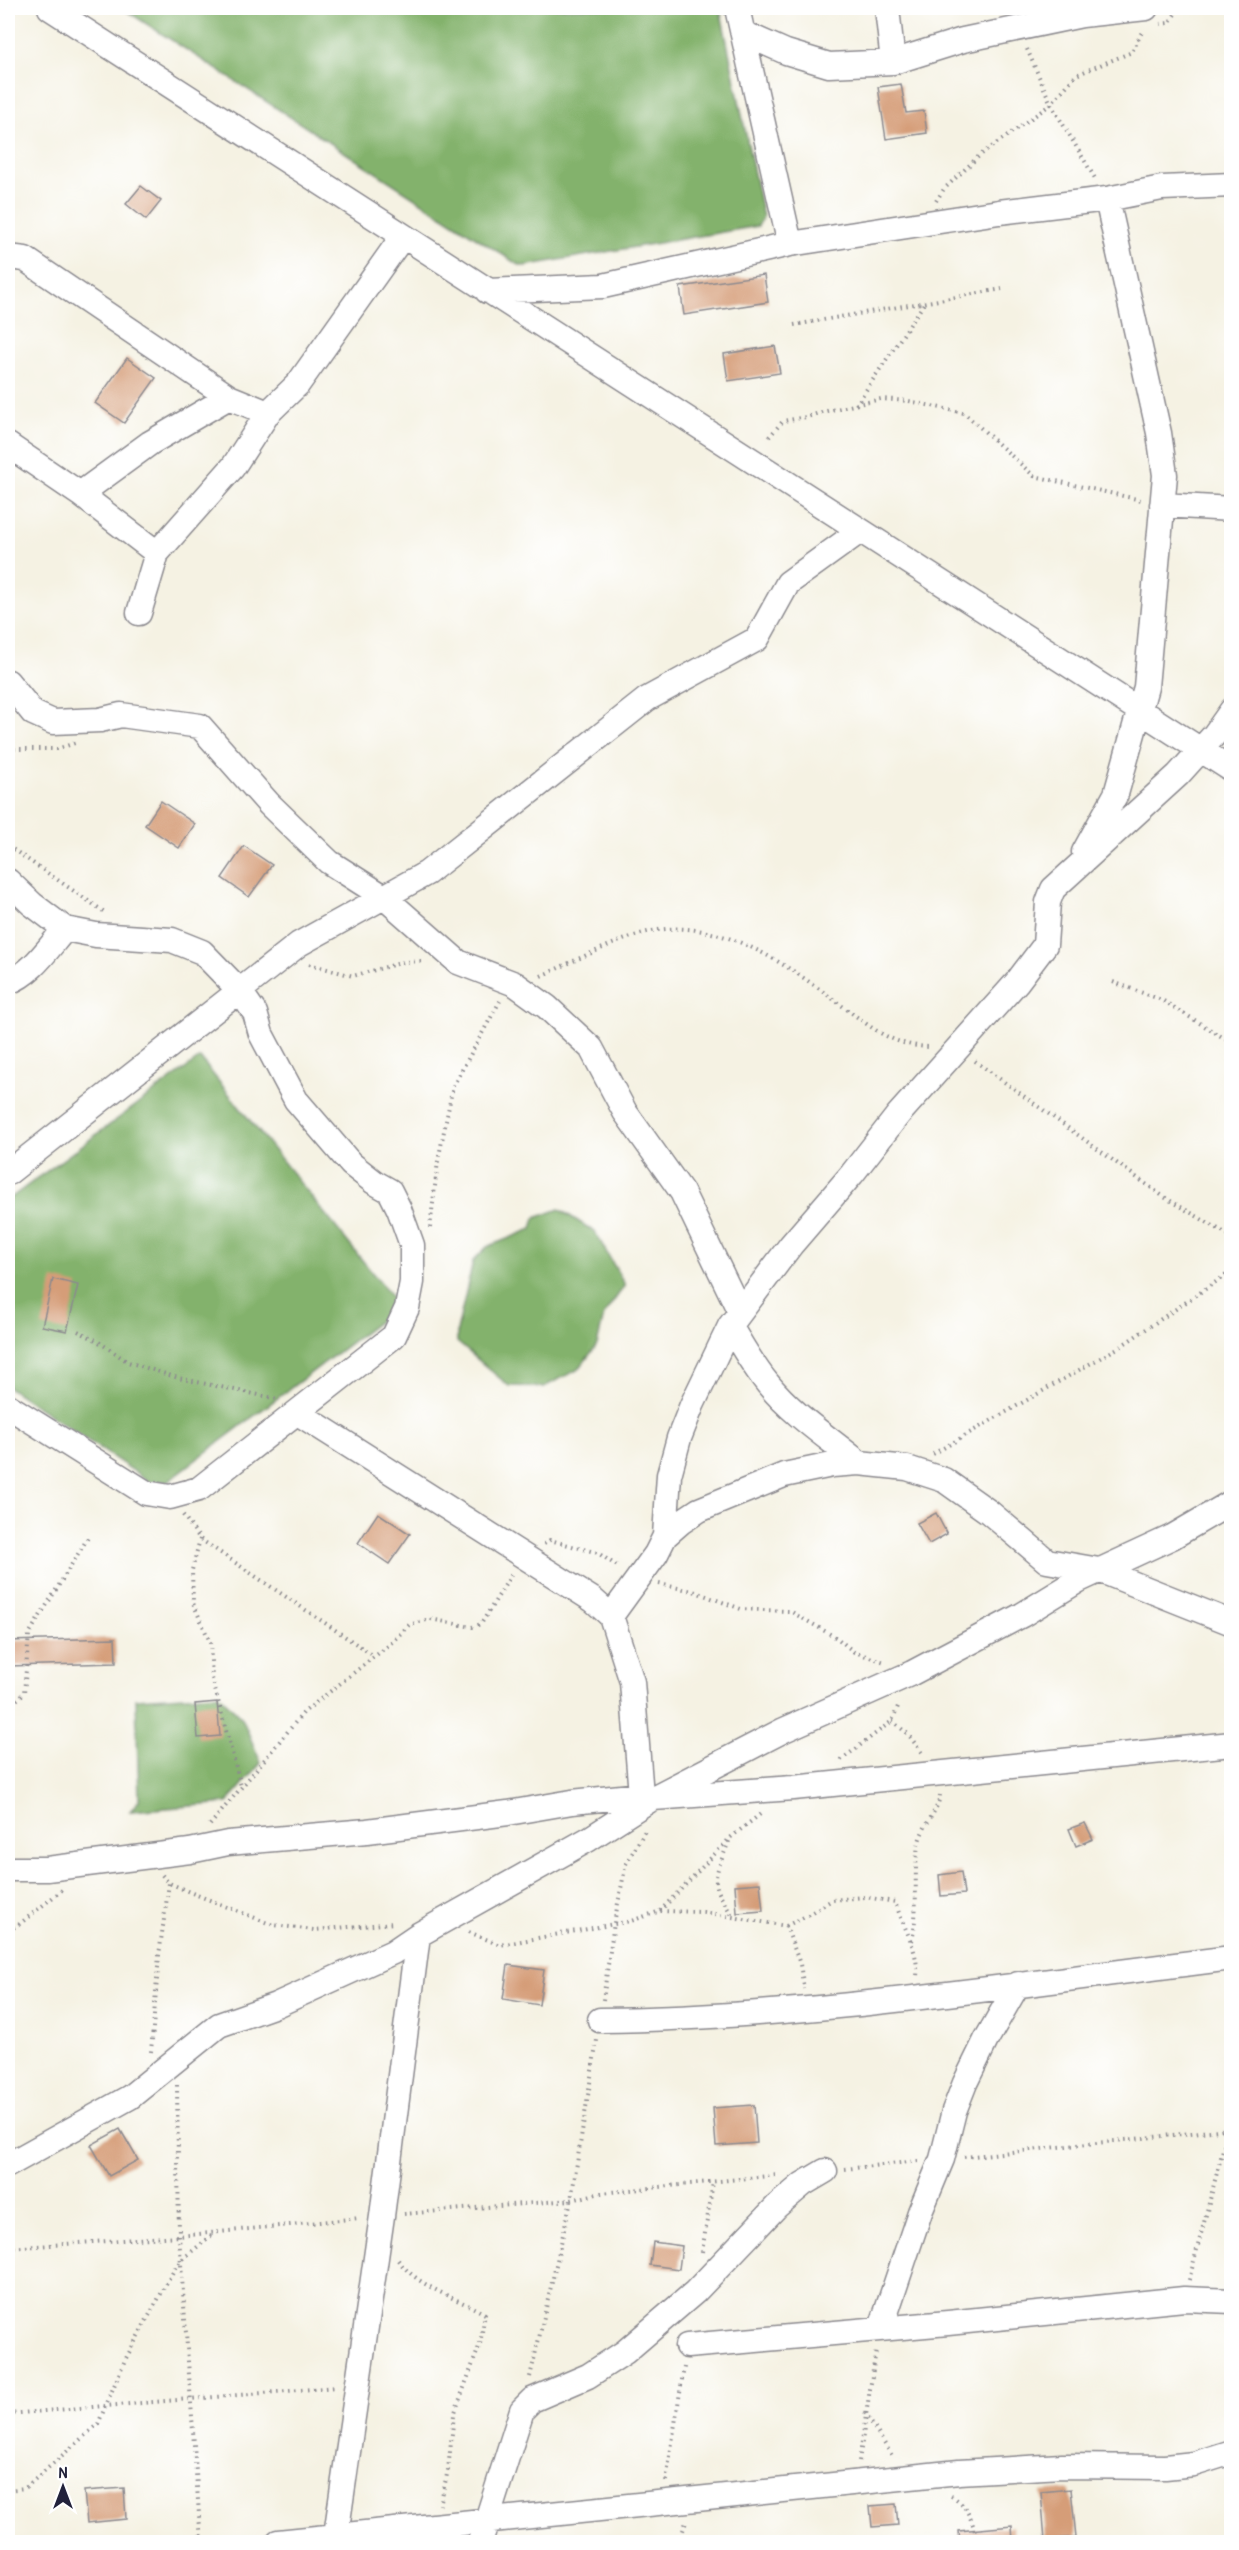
<svg xmlns="http://www.w3.org/2000/svg" width="1239" height="2550" viewBox="0 0 1239 2550" font-family="'Patrick Hand',sans-serif">
<style>
.forest{fill:#83b26c;stroke:#526a54;stroke-width:1.5}
.building{fill:#d59d78}
.lines{fill:none;stroke-linecap:round;stroke-linejoin:round}
.minor-casing{stroke:#8c8a8f;stroke-width:27}
.path{stroke:#8c8a8f;stroke-width:4;stroke-dasharray:1.5 4.5;stroke-linecap:butt}
.minor{stroke:#fff;stroke-width:24}
</style>
<rect width="100%" height="100%" fill="#fff"/>
<filter id="ink" filterUnits="userSpaceOnUse"><feTurbulence type="fractalNoise" baseFrequency=".0167" numOctaves="2"/><feDisplacementMap in="SourceGraphic" scale="12" xChannelSelector="R" yChannelSelector="G"/><feConvolveMatrix kernelMatrix="1 2 1 2 8 2 1 2 1" color-interpolation-filters="sRGB"/></filter>
<filter id="wash" filterUnits="userSpaceOnUse"><feTurbulence type="fractalNoise" baseFrequency=".008" numOctaves="4" result="noise"/><feDisplacementMap in="SourceGraphic" scale="24" xChannelSelector="R" yChannelSelector="G"/><feGaussianBlur stdDeviation="1.35" result="paint"/><feColorMatrix in="noise" values="0 0 0 0 0 0 0 0 0 0 0 0 0 0 0 0 0 1.4 0 .05"/><feComposite in="paint" operator="in"/></filter>
<g filter="url(#wash)">
<rect width="100%" height="100%" fill="#f5f2e3"/>
<!-- forest -->
<path class="forest" d="M122 8H720L763 217 758 226 524 266 517 264Z
M200 1058 399 1306 168 1481 150 1482 8 1387V1200Z
M559 1209 595 1232 625 1285 604 1315 597 1345 579 1369 544 1387 509 1386 457 1342V1331L473 1261 487 1247 532 1229 535 1218Z
M218 1694 242 1718 261 1763 227 1803 130 1811 139 1800 136 1699Z"/>
<g id="blocks">
<!-- building -->
<path class="building" d="M901 84 906 113 924 111 927 133 886 139 878 87Z
M141 186 161 201 146 220 126 204Z
M764 275 768 302 684 315 680 287Z
M775 346 780 373 728 381 724 354Z
M127 358 156 378 124 423 95 403Z
M161 801 195 824 179 848 145 825Z
M244 846 272 865 249 897 222 878Z
M53 1279 78 1285 67 1331 42 1326Z
M378 1513 410 1534 389 1564 358 1543Z
M936 1513 947 1534 929 1544 917 1523Z
M115 1638 116 1663 8 1666V1641Z
M217 1702 220 1736 198 1738 195 1704Z
M1085 1823 1093 1839 1076 1846 1069 1829Z
M961 1872 964 1894 941 1896 939 1875Z
M760 1883 763 1911 737 1913 735 1885Z
M508 1965 544 1970 539 2005 503 1999Z
M754 2105 757 2143 716 2146 713 2108Z
M120 2129 138 2160 109 2176 91 2145Z
M653 2242 682 2246 679 2269 650 2265Z
M124 2488 126 2519 87 2523 84 2491Z
M1071 2489 1076 2537 1045 2540 1041 2492Z
M896 2504 898 2525 872 2527 870 2506Z
M1012 2526 1013 2542H960L959 2531Z"/>
</g>
</g>
<g filter="url(#ink)">
<use href="#blocks" fill-opacity="0" stroke="#8c8a8f" stroke-width="1.5"/>
<g class="lines">
<!-- minor casing -->
<g class="minor-casing">
<path id="minor" d="M50 8 1232 770
M737 8 790 244
M887 8 893 62
M743 33 786 52 829 65 893 62 963 40 1082 15 1146 8
M8 257 25 259 229 397 268 413 298 384 403 236
M487 291 603 286 790 244 999 212 1107 199 1162 188 1232 185
M8 445 80 494 157 553
M80 494 150 443 229 397
M1162 505 1232 509
M139 613 157 553 233 467 268 413
M8 682 33 713 53 722 100 720 121 715 200 726 269 804 329 862 384 897 458 962 515 984 547 1007 591 1048 625 1112 682 1192 740 1312
M1084 852 1116 794 1146 687 1165 475 1159 433 1107 199
M8 881 32 904 65 929 96 935 172 940 202 952 239 990 255 1013 261 1034 296 1100 351 1164 374 1182 390 1191 399 1209 412 1245V1282L407 1308 394 1336 199 1489 170 1497 146 1493 8 1406
M8 982C32 974 48 948 65 929
M8 1173 299 944 427 873 647 699 757 639 788 583 860 531
M730 1326C742 1346 753 1366 768 1384 793 1415 829 1438 859 1463
M298 1413 593 1600 611 1616 632 1682 641 1795 653 1798 793 1788 1232 1744
M665 1536 681 1522 699 1510 784 1475 832 1465 859 1463 907 1468 944 1480 989 1512 1047 1561 1099 1570 1232 1623
M611 1616 656 1554 665 1536 669 1475 679 1438 692 1405 730 1326 791 1245 852 1174 898 1115 1017 982 1045 945 1048 902 1053 889 1178 775 1215 734 1232 710
M8 1869H47L190 1851 228 1843 367 1831 508 1813 572 1802 641 1795
M600 2020C811 2018 1023 1983 1232 1958
M8 2165 130 2097 219 2025 276 2005 393 1952 418 1935 589 1839 653 1798 784 1730 912 1673 1022 1615 1079 1580 1172 1537 1232 1502
M881 2328 920 2212 942 2159 954 2111 965 2083 986 2040 1018 1984
M687 2346 948 2323 1184 2299 1232 2301
M278 2542 959 2472 1062 2466 1165 2467 1194 2464 1232 2452
M335 2542 382 2216 418 1935
M480 2542 522 2410 532 2400 588 2376 625 2352 695 2292 777 2206 803 2184 825 2171"/>
</g>
<!-- path -->
<path class="path" d="M1160 24 1169 23 1179 8
M1027 49 1051 104 1096 180
M936 201 944 189 979 156 1051 104 1076 75 1132 52 1143 30
M794 325 1002 289
M856 405 925 302
M769 437 783 421 807 417 822 412 881 399 909 401 964 413 1034 476 1141 500
M8 749H57L75 743
M8 846 106 913
M309 964 353 976 404 962 424 961
M541 976C572 962 604 946 637 935 711 910 785 963 841 1005 871 1027 891 1046 930 1047
M1113 982 1162 1000 1232 1043
M975 1061 1164 1197 1232 1237
M430 1228 438 1161 453 1086 500 1001
M78 1331 96 1340 128 1362 178 1378 278 1399
M933 1454 1121 1346 1232 1271
M183 1515 200 1539 374 1656
M200 1539 192 1570 193 1603 210 1642 212 1678 241 1786
M544 1544 550 1540 598 1553 620 1568
M659 1584 693 1591 741 1609 790 1611 837 1638 854 1652 885 1662
M8 1708 24 1693 29 1634 89 1536
M892 1721 908 1734 922 1753
M841 1760 892 1721 899 1704
M210 1825 304 1712 389 1645 409 1625 430 1619 472 1627 481 1624 513 1572
M729 1841C714 1881 708 1878 732 1915
M162 1875 169 1883 192 1893 273 1925 314 1930 395 1923
M660 1911 730 1838 763 1812
M786 1926 806 1916 832 1900 865 1897 895 1902C904 1929 919 1950 917 1978
M8 1930 17 1926 62 1890
M469 1932 500 1945 631 1921 660 1911 703 1912 786 1926 800 1964 804 1989
M912 1941C919 1909 913 1878 918 1846 921 1827 938 1812 940 1795
M603 2000 614 1923 626 1864 646 1829
M151 2052 159 1955 169 1883
M177 2085 179 2236 201 2542
M964 2157 1229 2129
M845 2169 918 2161
M404 2214 571 2200 601 2193 778 2175
M8 2248 179 2236 360 2218
M702 2252 713 2182
M398 2260C420 2289 454 2296 485 2314L480 2344 454 2415 448 2470 440 2505
M1189 2280 1232 2115
M530 2377 571 2200 597 2040
M865 2413 893 2457
M8 2414 336 2387
M859 2461 876 2350
M666 2481 684 2367
M8 2490 25 2488 98 2424 125 2360 175 2268 181 2260 215 2233
M951 2496C969 2505 973 2525 978 2542
M679 2542 686 2522"/>
<!-- minor -->
<use href="#minor" class="minor"/>
</g>
</g>
<!-- margin -->
<rect width="1239" height="2550" fill="none" stroke="#fff" stroke-width="30"/>
<!-- north arrow -->
<g transform="translate(63 2487)" stroke="#ffffff" stroke-width="4.5" paint-order="stroke">
<path d="M0-4.5L10 22L0 15L-10 22Z" fill="#22223b"/>
<text y="-9" font-size="16" font-weight="bold" text-anchor="middle" fill="#22223b">N</text>
</g>
</svg>
